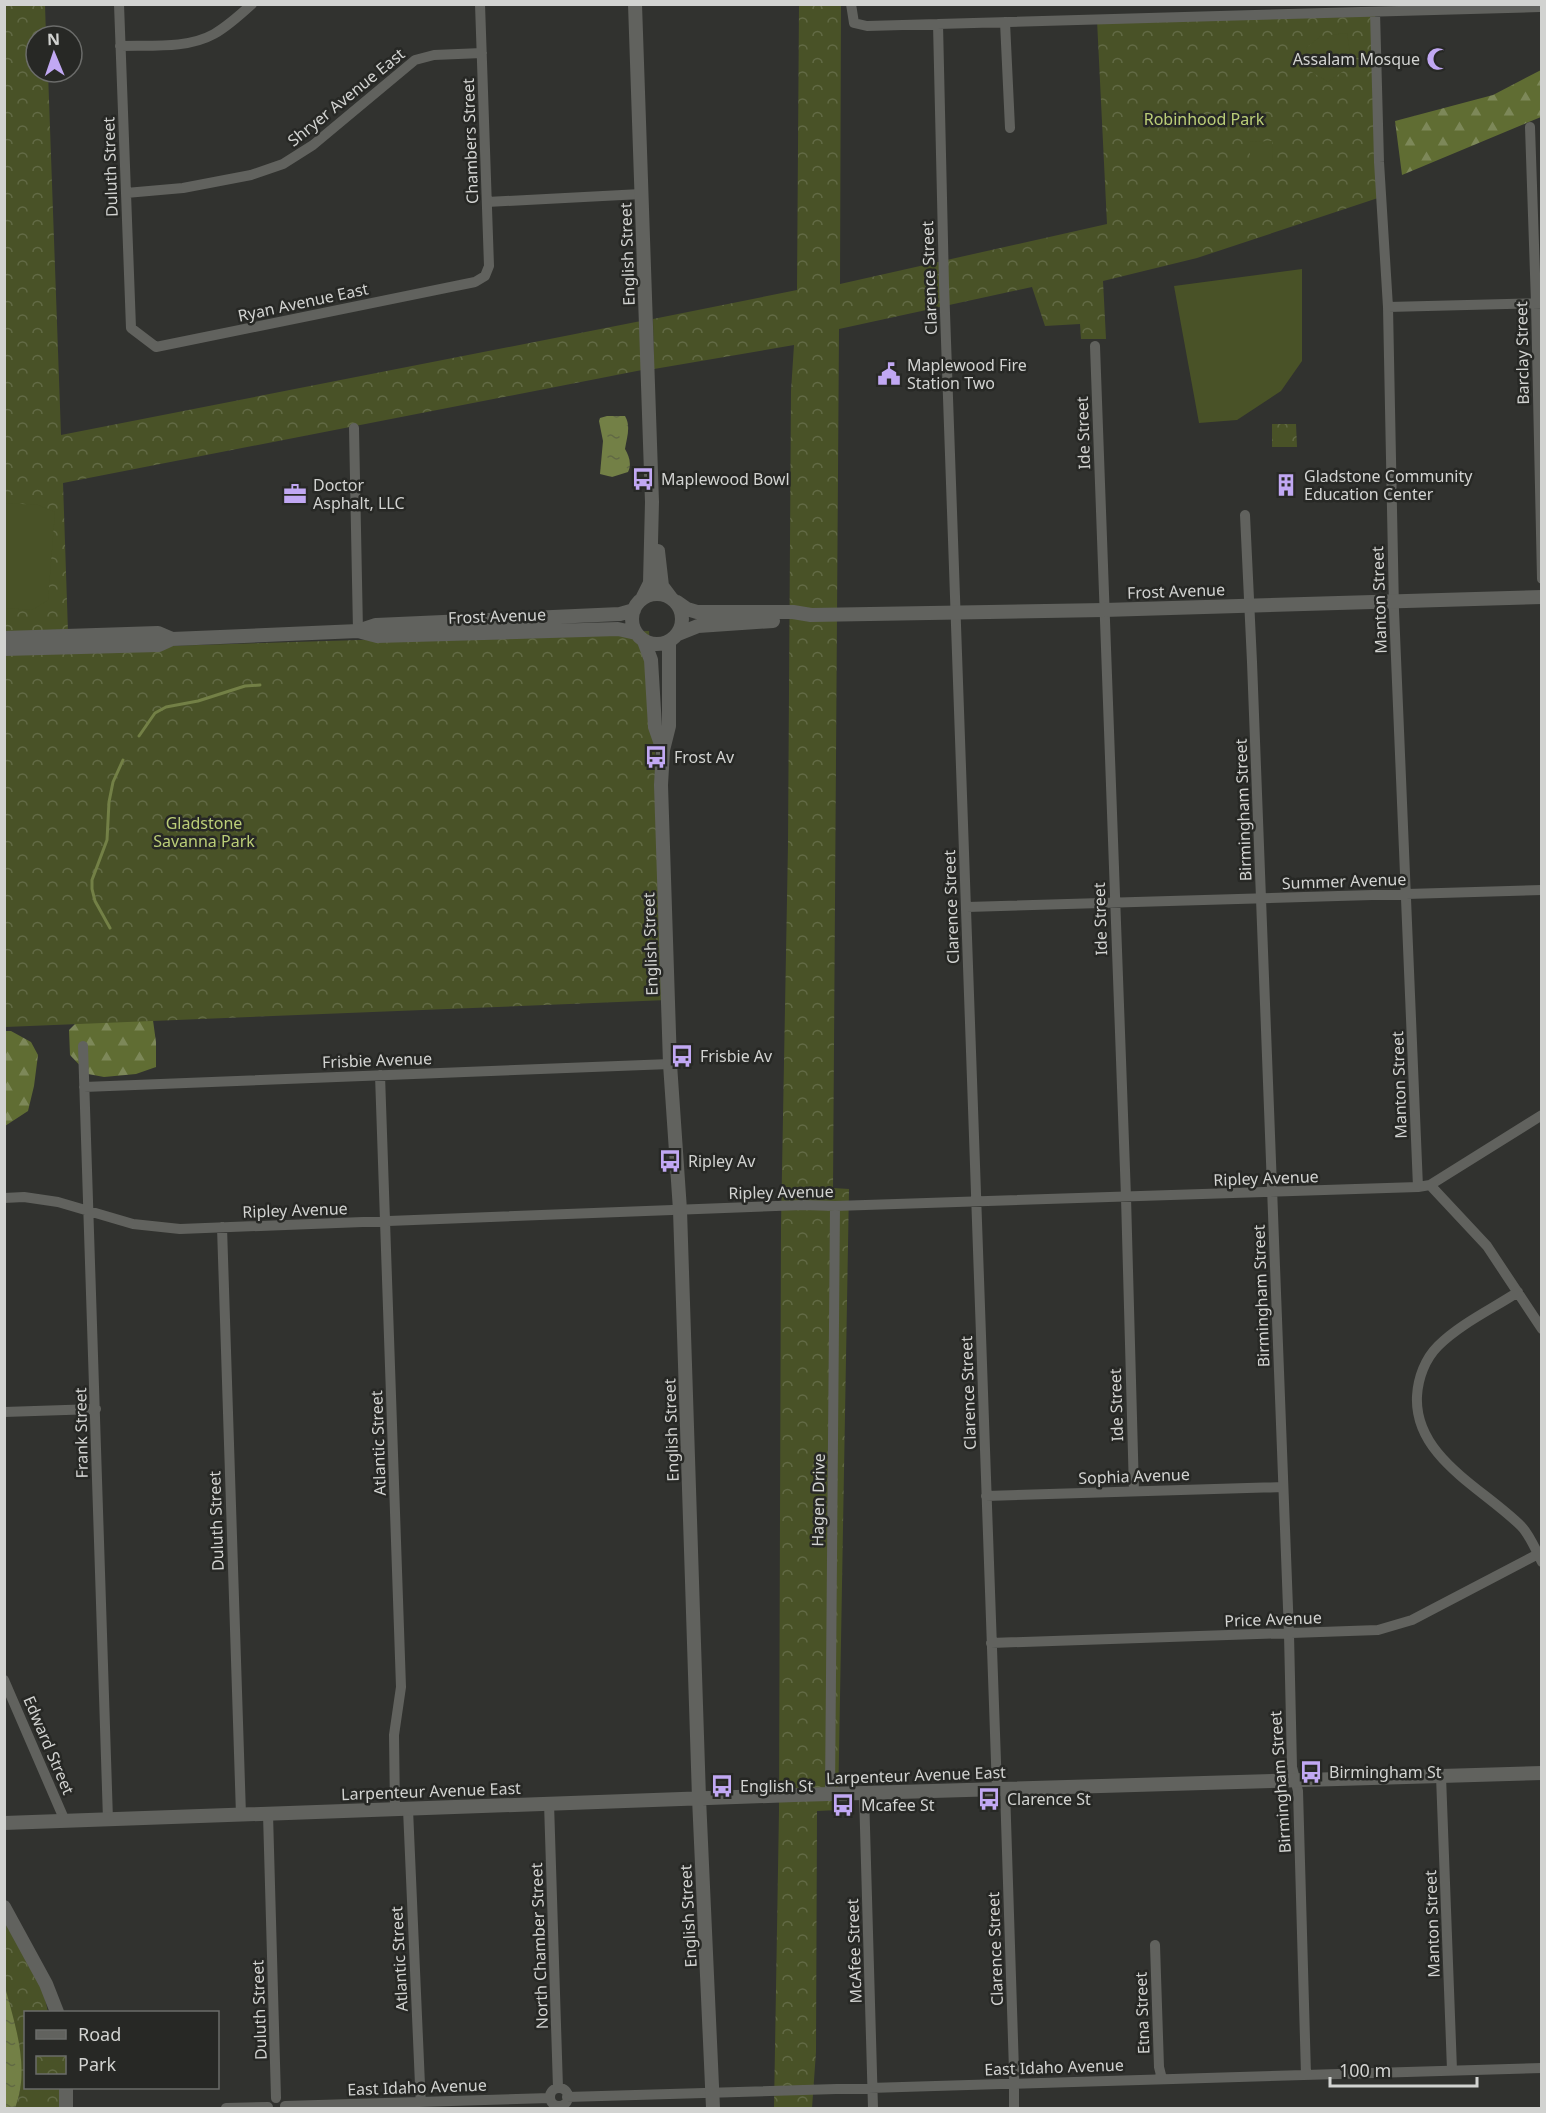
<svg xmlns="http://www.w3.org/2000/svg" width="1546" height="2113" viewBox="0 0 1546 2113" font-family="'Noto Sans',sans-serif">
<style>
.forest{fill:url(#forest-firs)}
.park{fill:url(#park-crowns)}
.pitch{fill:#495227}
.water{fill:url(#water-ripples)}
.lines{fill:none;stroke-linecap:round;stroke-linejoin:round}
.stream{stroke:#738046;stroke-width:3}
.minor{stroke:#61625e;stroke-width:10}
.tertiary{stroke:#61625e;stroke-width:14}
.labels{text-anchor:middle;stroke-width:5;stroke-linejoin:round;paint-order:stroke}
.poi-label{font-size:16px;fill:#d2d3d1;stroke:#272825;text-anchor:start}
.street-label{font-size:16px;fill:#d2d3d1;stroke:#272825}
.park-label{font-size:16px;fill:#bbce78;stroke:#272825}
</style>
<defs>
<pattern id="forest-firs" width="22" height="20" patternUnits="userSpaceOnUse" patternTransform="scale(1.5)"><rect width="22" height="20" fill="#606d33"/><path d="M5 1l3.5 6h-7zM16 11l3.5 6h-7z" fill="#7d8859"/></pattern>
<pattern id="park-crowns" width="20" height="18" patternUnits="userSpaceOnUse" patternTransform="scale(1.5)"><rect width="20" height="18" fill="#495227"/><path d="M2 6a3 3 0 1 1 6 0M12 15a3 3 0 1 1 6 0" fill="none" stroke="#626a45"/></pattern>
<pattern id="water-ripples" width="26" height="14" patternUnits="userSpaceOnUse" patternTransform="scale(1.5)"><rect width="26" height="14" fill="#738046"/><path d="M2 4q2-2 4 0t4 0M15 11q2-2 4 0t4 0" fill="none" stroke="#616944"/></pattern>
</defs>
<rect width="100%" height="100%" fill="#31322f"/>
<!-- forest -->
<path class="forest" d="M1541 70V117L1402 175 1395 121 1493 95Z
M151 1006 156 1042V1067L136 1074 104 1077 88 1074 70 1055 69 1030 83 1016Z
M5 1031H11L31 1042 38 1055 34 1086 28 1111 5 1126Z"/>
<!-- park -->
<path class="park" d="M4 5H45L46 36H36V72H48L61 435 641 321 642 370 63 483 68 632H5Z
M799 5H841L840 284 1107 224 1097 20 1375 12 1381 197 1197 258 1103 281 1106 339H1081L1080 324 1045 326 1032 287 839 329 833 1188 849 1189 838 1810 817 1811 816 2052 812 2108H774L779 1811 781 1226 788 845 791 391 794 345 654 369 653 319 797 290Z
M1272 424H1296L1297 447H1272Z
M649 631 667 1000 5 1027 4 651Z
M4 1919 43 1990 48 2012H26V2088H62L60 2108H15C31 2067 12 2026 5 1985 1 1964 5 1940 4 1919Z"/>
<!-- pitch -->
<path class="pitch" d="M1347 33 1352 65 1328 82 1307 69 1306 48 1321 36Z
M1272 141 1273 162H1250V142Z
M1302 269V361L1281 391 1237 420 1199 423 1174 286Z
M5 503 38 505 55 512 48 600 32 610 5 608Z"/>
<!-- water -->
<path class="water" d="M607 416H625C631 426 627 437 625 449 629 456 632 464 628 472L612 477 600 474 603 441 599 421 600 418Z
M4 1983C14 2022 31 2068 15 2108H5Z"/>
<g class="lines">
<!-- stream -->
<path class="stream" d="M139 736 155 713 166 707 198 701 245 686 260 685
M110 928 95 901 92 889V880L107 840 109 802 113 782 123 760"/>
<!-- minor -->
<path class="minor" d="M119 4 131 328 156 347 475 282 485 276 489 266 480 4
M851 4 854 23 867 26 1540 7
M1375 12 1379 162 1388 307 1394 610 1418 1187
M1005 22 1010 128
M938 24 944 284 997 1790
M120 46C151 45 187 49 214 34 228 26 240 15 252 4
M1530 127 1536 303 1542 579
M126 193 183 188 251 175 283 164 313 145 415 60 434 55 482 53
M487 202 641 194
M1388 307 1542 303
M1095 346 1126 1197 1134 1491
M354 428 358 631
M1245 515 1252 662 1289 1634 1292 1767 1298 1791 1306 2075
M967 907 1542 890
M83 1046 108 1820
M380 1075 401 1687 394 1735 395 1809
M84 1087 670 1064
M1430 1185 1487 1246 1542 1329
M4 1198 24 1197 58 1202 133 1224 180 1229 803 1205 835 1206 1418 1187 1430 1185 1542 1115
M222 1227 241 1815
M1518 1292C1492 1309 1460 1324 1438 1346 1425 1359 1418 1378 1417 1396 1414 1457 1483 1488 1521 1526 1530 1535 1536 1551 1542 1562
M4 1412 96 1409
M986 1496 1283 1487
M991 1643 1378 1630 1412 1620 1542 1552
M4 1680 65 1821
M1441 1776 1452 2070
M1005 1789 1014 2071V2108
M864 1793 873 2108
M830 1794 835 1206
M549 1803 558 2088
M408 1809 421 2108
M268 1814 276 2098
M1155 1945 1159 2067 1162 2079
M550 2097a9 9 0 1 1 18 0a9 9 0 1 1-18 0Z
M567 2097 1542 2068
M285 2106 550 2098
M226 2108 268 2107"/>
<!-- tertiary -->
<path class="tertiary" d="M635 4 652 502 650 583 642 599
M658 551 662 586 671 598
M632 619a25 25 0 1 1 50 0a25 25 0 1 1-50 0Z
M677 602 687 609 697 612H793L811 615 1104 610 1542 597
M358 631 377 636 618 629 636 633
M678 634 698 626 773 621
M4 638 158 633 172 639
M644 641 651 660 655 727 663 750
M669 641V726L663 750 661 785 670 1064 680 1210 699 1798 713 2108
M4 649 159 645 172 639 358 631 376 625 620 614 634 610
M4 1823 795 1795 1542 1773
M4 1907 46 1984 57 2012
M66 2088V2108"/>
</g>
<!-- icons -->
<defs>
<g id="mosque-bare" transform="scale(1.8)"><path d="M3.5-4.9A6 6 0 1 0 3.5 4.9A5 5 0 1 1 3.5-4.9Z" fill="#c1a8f3" stroke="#272825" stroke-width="2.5" paint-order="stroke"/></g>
<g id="civic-bare" transform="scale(1.8)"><path d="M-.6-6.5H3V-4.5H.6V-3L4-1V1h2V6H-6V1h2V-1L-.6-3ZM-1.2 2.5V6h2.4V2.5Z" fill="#c1a8f3" stroke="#272825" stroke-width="2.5" paint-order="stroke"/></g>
<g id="bus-bare" transform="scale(1.8)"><path d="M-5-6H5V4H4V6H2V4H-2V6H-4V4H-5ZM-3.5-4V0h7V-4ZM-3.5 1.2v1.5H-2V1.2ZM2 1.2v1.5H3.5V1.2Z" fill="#c1a8f3" stroke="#272825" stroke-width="2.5" paint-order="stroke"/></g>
<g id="building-bare" transform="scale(1.8)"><path d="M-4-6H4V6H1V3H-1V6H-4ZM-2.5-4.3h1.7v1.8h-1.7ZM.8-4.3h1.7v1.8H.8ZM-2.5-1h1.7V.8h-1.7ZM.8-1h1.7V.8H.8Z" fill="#c1a8f3" stroke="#272825" stroke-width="2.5" paint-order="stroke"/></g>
<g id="office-bare" transform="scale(1.8)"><path d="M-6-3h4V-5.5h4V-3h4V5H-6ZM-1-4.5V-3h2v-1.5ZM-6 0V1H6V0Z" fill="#c1a8f3" stroke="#272825" stroke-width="2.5" paint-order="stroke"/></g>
</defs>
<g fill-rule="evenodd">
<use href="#mosque-bare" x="1438" y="59"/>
<use href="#civic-bare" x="889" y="374"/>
<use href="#bus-bare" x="643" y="479"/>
<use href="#building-bare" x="1286" y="485"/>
<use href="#office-bare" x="295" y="494"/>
<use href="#bus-bare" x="656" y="757"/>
<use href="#bus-bare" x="682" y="1056"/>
<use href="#bus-bare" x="670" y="1161"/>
<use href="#bus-bare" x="1311" y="1772"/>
<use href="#bus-bare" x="722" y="1786"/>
<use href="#bus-bare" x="989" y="1799"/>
<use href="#bus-bare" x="843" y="1805"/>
</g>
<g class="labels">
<!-- poi labels -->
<g class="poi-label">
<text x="1420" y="65" text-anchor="end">Assalam Mosque</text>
<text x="907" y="371">Maplewood Fire<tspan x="907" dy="18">Station Two</tspan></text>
<text x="1304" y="482">Gladstone Community<tspan x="1304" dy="18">Education Center</tspan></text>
<text x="661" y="485">Maplewood Bowl</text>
<text x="313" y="491">Doctor<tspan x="313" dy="18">Asphalt, LLC</tspan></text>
<text x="674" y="763">Frost Av</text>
<text x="700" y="1062">Frisbie Av</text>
<text x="688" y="1167">Ripley Av</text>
<text x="1329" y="1778">Birmingham St</text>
<text x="740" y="1792">English St</text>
<text x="1007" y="1805">Clarence St</text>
<text x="861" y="1811">Mcafee St</text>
</g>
<!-- street labels -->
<g class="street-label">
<text transform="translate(346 97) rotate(-39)" y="6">Shryer Avenue East</text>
<text transform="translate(470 141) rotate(-92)" y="6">Chambers Street</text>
<text transform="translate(110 167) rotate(-92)" y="6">Duluth Street</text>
<text transform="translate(627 254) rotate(-92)" y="6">English Street</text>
<text transform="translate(929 278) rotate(-92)" y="6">Clarence Street</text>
<text transform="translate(303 302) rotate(-12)" y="6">Ryan Avenue East</text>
<text transform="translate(1522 353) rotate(-91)" y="6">Barclay Street</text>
<text transform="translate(1083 433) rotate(-92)" y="6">Ide Street</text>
<text transform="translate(1176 591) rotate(-2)" y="6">Frost Avenue</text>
<text transform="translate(1379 600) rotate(-92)" y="6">Manton Street</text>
<text transform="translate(497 616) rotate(-2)" y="6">Frost Avenue</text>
<text transform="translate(1243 810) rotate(-92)" y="6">Birmingham Street</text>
<text transform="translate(1344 881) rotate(-2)" y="6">Summer Avenue</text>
<text transform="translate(951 907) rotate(-92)" y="6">Clarence Street</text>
<text transform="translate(1100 919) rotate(-92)" y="6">Ide Street</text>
<text transform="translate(650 944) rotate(-92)" y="6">English Street</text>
<text transform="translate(377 1060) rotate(-2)" y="6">Frisbie Avenue</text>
<text transform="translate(1399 1085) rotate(-92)" y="6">Manton Street</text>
<text transform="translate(1266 1178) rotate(-2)" y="6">Ripley Avenue</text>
<text transform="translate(781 1192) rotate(-1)" y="6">Ripley Avenue</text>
<text transform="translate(295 1210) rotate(-2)" y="6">Ripley Avenue</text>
<text transform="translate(1261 1296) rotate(-92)" y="6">Birmingham Street</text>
<text transform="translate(968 1393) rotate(-92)" y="6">Clarence Street</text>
<text transform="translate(1116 1405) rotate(-92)" y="6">Ide Street</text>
<text transform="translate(671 1430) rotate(-92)" y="6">English Street</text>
<text transform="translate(81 1433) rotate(-91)" y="6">Frank Street</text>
<text transform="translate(378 1443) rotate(-92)" y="6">Atlantic Street</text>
<text transform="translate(1134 1476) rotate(-2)" y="6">Sophia Avenue</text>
<text transform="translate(818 1500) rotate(-89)" y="6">Hagen Drive</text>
<text transform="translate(216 1521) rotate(-92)" y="6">Duluth Street</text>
<text transform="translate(1273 1619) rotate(-2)" y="6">Price Avenue</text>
<text transform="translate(49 1745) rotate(67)" y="6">Edward Street</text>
<text transform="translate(916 1775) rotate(-2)" y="6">Larpenteur Avenue East</text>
<text transform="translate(1280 1782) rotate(-94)" y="6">Birmingham Street</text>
<text transform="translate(431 1791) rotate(-2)" y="6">Larpenteur Avenue East</text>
<text transform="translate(688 1916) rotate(-93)" y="6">English Street</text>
<text transform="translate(1432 1924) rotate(-92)" y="6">Manton Street</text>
<text transform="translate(539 1946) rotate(-92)" y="6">North Chamber Street</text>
<text transform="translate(995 1949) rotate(-92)" y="6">Clarence Street</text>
<text transform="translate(854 1951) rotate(-92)" y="6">McAfee Street</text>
<text transform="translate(399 1959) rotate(-93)" y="6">Atlantic Street</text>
<text transform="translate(259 2010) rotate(-92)" y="6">Duluth Street</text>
<text transform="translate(1142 2013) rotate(-92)" y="6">Etna Street</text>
<text transform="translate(1054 2067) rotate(-2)" y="6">East Idaho Avenue</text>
<text transform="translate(417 2087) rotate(-2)" y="6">East Idaho Avenue</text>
</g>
<!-- park labels -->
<g class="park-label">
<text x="1204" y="125">Robinhood Park</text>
<text x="204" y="829">Gladstone<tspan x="204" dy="18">Savanna Park</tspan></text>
</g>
</g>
<!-- border -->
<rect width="1546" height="2113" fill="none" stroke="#d2d3d1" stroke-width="12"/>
<!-- legend -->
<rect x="24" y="2011" width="195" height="78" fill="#272825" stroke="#6b6c6a" stroke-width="1.5"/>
<rect x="36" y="2030" width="30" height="9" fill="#61625e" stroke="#6b6c6a" stroke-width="1.5"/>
<text x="78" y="2041" font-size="18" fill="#d2d3d1">Road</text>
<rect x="36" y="2056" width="30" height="18" fill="url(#park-crowns)" stroke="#6b6c6a" stroke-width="1.5"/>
<text x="78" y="2071" font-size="18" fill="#d2d3d1">Park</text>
<!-- north arrow -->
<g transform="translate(54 54) rotate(358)"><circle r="28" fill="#272825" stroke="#6b6c6a" stroke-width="1.5"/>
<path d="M0-4.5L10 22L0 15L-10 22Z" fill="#c1a8f3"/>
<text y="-9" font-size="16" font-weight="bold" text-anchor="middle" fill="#d2d3d1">N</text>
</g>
<!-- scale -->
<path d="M1330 2077v9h147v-9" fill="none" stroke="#d2d3d1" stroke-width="3"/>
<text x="1339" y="2077" font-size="18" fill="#d2d3d1" stroke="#272825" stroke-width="4.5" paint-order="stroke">100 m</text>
</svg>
